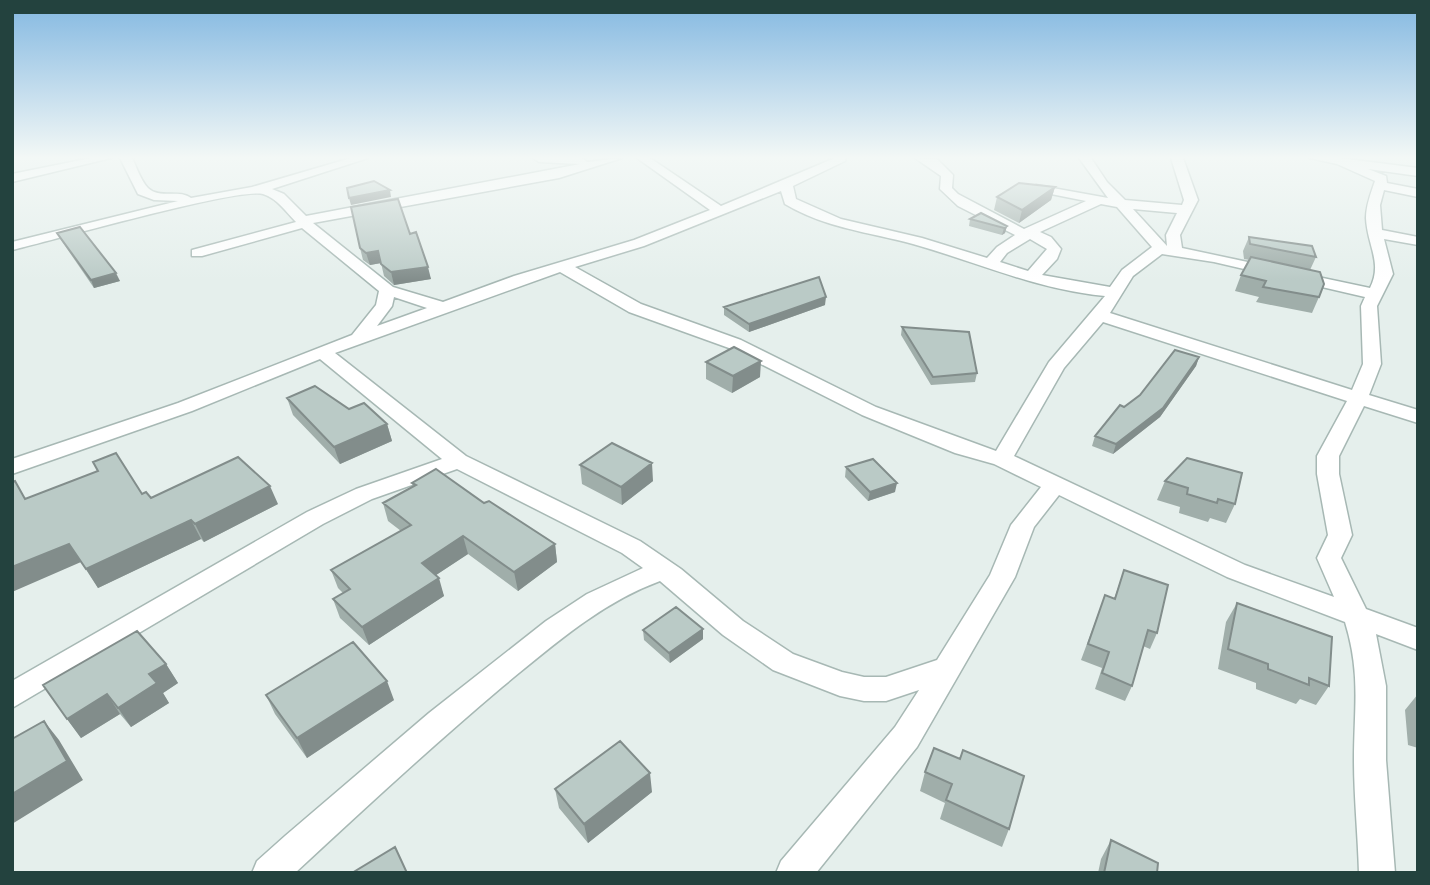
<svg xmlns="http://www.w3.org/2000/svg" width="1430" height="885" viewBox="0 0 1430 885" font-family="Montserrat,sans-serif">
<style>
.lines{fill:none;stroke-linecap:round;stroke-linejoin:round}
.minor-casing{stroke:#a7b8b4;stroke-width:3}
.minor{fill:#fff;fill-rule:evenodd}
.wall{fill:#a0aeaa}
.shaded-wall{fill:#828d8b}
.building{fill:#bacac6;stroke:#828d8b;stroke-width:2}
</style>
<rect width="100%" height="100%" fill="#e5efec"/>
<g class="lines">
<!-- minor casing -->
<g class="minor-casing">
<path id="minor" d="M91 158H111L12 182V174Z
M120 158H132C136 166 141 181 148 188 159 199 180 189 191 198L252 187 351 158H368L272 189 284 194 306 216 580 164 539 162 533 158H582L587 162 622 158 559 178 313 223 393 287 443 302 514 276 634 240 710 210 637 158H650L721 206 835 158H846L845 161 793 186 796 199 841 219 922 238 987 258 997 247 1015 235 958 206 940 189 941 176 915 158 937 159 953 175 952 188 958 194 1024 229 1086 201 1036 191V185L1108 198 1079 158H1091L1107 182 1125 200 1182 205 1184 200 1171 158H1183L1198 200 1180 235 1182 248 1370 288C1383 263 1367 245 1366 218 1366 205 1371 193 1375 181L1337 164 1310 158H1339L1418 168V176L1368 169 1386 176 1387 183 1418 189V197L1384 190 1380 205 1382 230 1418 237V245L1384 239 1393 274 1377 306 1381 364 1369 395 1418 410V423L1364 406 1339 456V474L1352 535 1341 558 1366 609 1418 628V650L1376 634 1386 686V760L1395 873H1359C1358 835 1354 798 1354 760 1354 708 1361 674 1345 622L1227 577 1059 495 1034 527 1015 577 917 747 816 873H776L781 861 895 727 919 690 886 701H864L840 696 773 670 723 635 660 581C600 603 551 647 502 687 431 747 363 810 295 873H252L257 861 285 836 429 713 546 621 587 594 643 568 622 553 457 469 372 499 323 524 12 708V681L307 512 356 489 442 459 320 359 192 411 12 474V459L178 403 352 335 376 305 379 291 302 228 202 256H192V250L296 222C286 212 277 198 263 194 239 187 50 241 12 250V242L178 201 154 200 138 194ZM781 191 785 204C825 228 869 232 913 244 977 262 1038 290 1105 296L1049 362 996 451 876 407 741 340 641 304 575 267 644 246ZM1101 204 1117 207 1152 247 1122 270 1110 287 1042 275 1057 259 1061 249 1051 237 1040 232ZM1133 209 1177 213 1166 235 1167 246ZM1030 239 1047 249 1028 271 1000 262 1007 253ZM1162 254 1214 262 1365 297 1361 306 1363 364 1352 390 1110 313 1133 276ZM560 272 629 312 729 348 862 415 955 453 994 464 1041 487 1011 525 990 575 937 660 886 677H864L842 672 793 654 743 621 681 569 640 541 466 456 335 353ZM394 297 427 308 377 326 392 306ZM1103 322 1347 401 1317 456V474L1328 535 1317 558 1334 597 1245 565 1014 456 1064 368Z"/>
</g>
<!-- minor -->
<use href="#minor" class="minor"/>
</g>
<!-- wall -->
<path class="wall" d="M1055 187 1051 200 1019 223 994 210 997 197Z
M970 219 1007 226 1005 233 1002 235 969 226Z
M57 233 120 281 94 288 61 240Z
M410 234 431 279 394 285 384 276 381 263 370 265 363 260 360 248Z
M1249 237 1316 257 1310 270 1319 297 1312 313 1256 302 1259 297 1235 291 1241 275 1250 260 1244 259 1243 251Z
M825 305 749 332 724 315V307Z
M902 327 977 373 975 382 931 385 901 335Z
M1199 357 1196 366 1160 417 1113 454 1092 446 1095 436 1124 407Z
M706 362 760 377 732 393 706 379Z
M287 398 349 409 387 424 392 441 340 464 293 415Z
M1187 458 1235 504 1226 523 1210 518 1208 522 1179 513 1180 507 1157 500 1165 481Z
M93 462 142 494 151 498 278 504 204 542 201 539 98 588 81 562 27 499 98 471Z
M580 465 653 481 622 505 582 484Z
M846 467 895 492 868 501 845 477Z
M412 483 484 503 555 544 557 562 518 591 468 554 436 575 444 596 369 645 340 618 333 599 343 593 338 588 331 570 401 531 388 521 383 503 413 487Z
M1124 570 1157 633 1150 649 1143 646 1132 686 1125 701 1095 689 1102 668 1081 660 1105 595 1114 599Z
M1237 603 1329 686 1316 705 1300 699 1296 704 1256 689V683L1218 669 1226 622Z
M643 630 703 639 670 663 644 640Z
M166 664 178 683 163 693 169 703 131 727 120 714 81 738 67 719Z
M1418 694V748L1408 745 1405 710Z
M266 695 394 700 307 758 275 714Z
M960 759 1009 829 1002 847 940 819 945 803 920 791 925 772Z
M555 789 652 792 588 843 559 808Z
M1111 840 1157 873H1098L1101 859Z"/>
<!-- shaded-wall -->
<path class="shaded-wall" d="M1055 187 1051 200 1019 223 1022 210Z
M390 190 391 197 351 205 349 198Z
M1007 226 1005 233 1002 235 1004 228Z
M378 251 381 263 370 265 366 253Z
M428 267 431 279 394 285 391 272Z
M116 273 120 281 94 288 91 280Z
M826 297 825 305 749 332V324Z
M1199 357 1196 366 1160 417 1113 454 1116 444Z
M761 361 760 377 732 393 733 376Z
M387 424 392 441 340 464 334 447Z
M652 463 653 481 622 505 621 487Z
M897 483 895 492 868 501 870 492Z
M270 486 278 504 204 542 195 524Z
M191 520 201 539 98 588 86 569Z
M463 536 468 554 427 581 422 563Z
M69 544 81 562 12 592V567Z
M555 544 557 562 518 591 514 572Z
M439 578 444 596 369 645 362 627Z
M703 629V639L670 663 669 653Z
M166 664 178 683 163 693 169 703 131 727 118 708 149 674Z
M387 681 394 700 307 758 297 738Z
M107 694 120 714 81 738 67 719Z
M44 721 59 740 83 780 12 824V794Z
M650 773 652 792 588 843 584 824Z"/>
<!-- building -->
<path class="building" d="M374 181 390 190 349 198 347 188Z
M1019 183 1055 187 1022 210 997 197Z
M398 199 410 234 416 232 428 267 391 272 381 264 378 251 366 253 360 248 351 207Z
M981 213 1007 226 1004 228 970 219Z
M80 227 116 273 91 280 57 233Z
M1249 237 1312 246 1316 257 1250 244Z
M1251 257 1320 272 1324 284 1319 297 1263 287 1266 281 1241 275Z
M819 277 826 297 749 324 724 307Z
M902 327 969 332 977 373 933 377Z
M734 347 761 361 733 376 706 362Z
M1175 350 1199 357 1163 408 1116 444 1095 436 1120 405 1124 407 1140 395Z
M315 386 349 409 364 403 387 424 334 447 287 398Z
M612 443 652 463 621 487 580 465Z
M116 453 142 494 146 492 151 498 238 457 270 486 195 524 191 520 86 569 69 544 12 567V482L15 481 25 499 98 471 93 462Z
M1187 458 1242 473 1235 504 1218 499 1217 503 1187 494 1188 488 1165 481Z
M873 459 897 483 870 492 846 467Z
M436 469 484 503 489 501 555 544 514 572 463 536 422 563 439 578 362 627 333 599 350 589 331 570 411 525 383 503 416 485 412 483Z
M1124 570 1168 585 1157 633 1148 630 1132 686 1102 673 1109 652 1088 644 1105 595 1115 599Z
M1237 603 1332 637 1329 686 1309 678V685L1268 669V664L1228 649Z
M676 607 703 629 669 653 643 630Z
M137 631 166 664 149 674 157 683 118 708 107 694 67 719 43 685Z
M353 642 387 681 297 738 266 695Z
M44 721 67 761 12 794V739Z
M620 741 650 773 584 824 555 789Z
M934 748 960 759 963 750 1024 776 1009 829 946 800 952 784 925 772Z
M1111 840 1158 863 1157 873H1104Z
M395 847 407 873H352Z"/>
<!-- sky -->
<linearGradient id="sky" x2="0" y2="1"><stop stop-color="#83b8e1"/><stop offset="0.56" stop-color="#f3f8f6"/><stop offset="1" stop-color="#f3f8f6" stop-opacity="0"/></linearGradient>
<rect width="1430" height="281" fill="url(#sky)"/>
<!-- border -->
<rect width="1430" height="885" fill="none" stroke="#23423e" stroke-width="28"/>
</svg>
